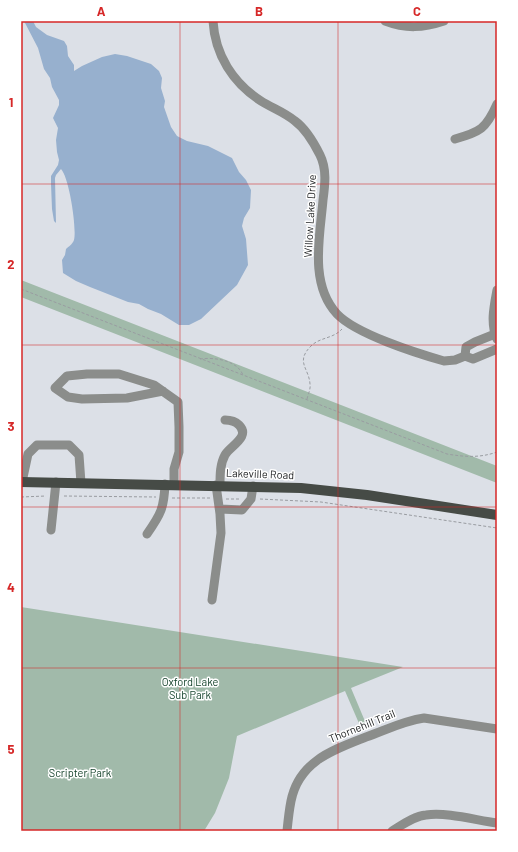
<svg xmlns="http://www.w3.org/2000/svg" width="518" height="852" viewBox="0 0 518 852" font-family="Barlow,sans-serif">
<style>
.green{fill:#a1baaa}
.water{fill:#97b0ce}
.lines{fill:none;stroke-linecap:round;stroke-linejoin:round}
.path{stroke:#999ca1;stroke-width:1;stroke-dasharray:3 2;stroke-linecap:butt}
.minor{stroke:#8b8d8b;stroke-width:9}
.major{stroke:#464b46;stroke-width:10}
.grid{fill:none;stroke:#d62828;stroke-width:1;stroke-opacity:0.55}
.labels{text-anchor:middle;stroke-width:3;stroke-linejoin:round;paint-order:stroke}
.street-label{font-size:11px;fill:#202224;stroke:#fff}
.park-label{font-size:11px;fill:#0e3d25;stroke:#fff}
.neatline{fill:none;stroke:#d62828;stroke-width:1.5}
.grid-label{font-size:13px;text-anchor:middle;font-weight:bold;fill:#d62828}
</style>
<rect width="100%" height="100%" fill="#dce0e7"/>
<!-- green -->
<path class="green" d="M21 280 497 466V483L21 297Z
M21 607 403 667 351 688 367 726 361 728 345 691 237 736 229 778 215 813 204 831H21Z"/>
<!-- water -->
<path class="water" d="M24 21H33L36 27 47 35 64 41 67 46 68 56 74 65V71L82 66 102 57 115 54 127 56 151 64 159 71 162 78 161 88 165 101 164 107 171 127 177 136 187 141 208 146 232 158 239 172 246 180 251 190 250 208 244 218 242 226 246 239 248 265 237 285 201 319 189 325H179L161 314 148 309 139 304 128 302 90 287 76 281 63 273 62 260 65 255 66 249C69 246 72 245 74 240 77 228 69 177 61 169L56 175 55 178 56 223 54 221 52 209 51 184V176L58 165 59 160 57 152 56 140 58 128 53 118 59 105V100L52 87 50 78 44 69 38 48Z"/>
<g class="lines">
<!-- path -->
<path class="path" d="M21 289 447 454C465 457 480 458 497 452
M200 359C214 357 237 360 243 375
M307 399C308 394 311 389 310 384 309 368 295 362 311 346 320 337 333 339 342 329
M64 496 156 497
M21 497 46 496
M172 498H210
M226 499H240
M260 499 321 502 497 528"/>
<!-- minor -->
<path class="minor" d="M213 21C215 55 233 83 261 101 272 108 284 112 295 121 306 129 314 143 320 155 327 169 325 185 323 200 320 236 309 284 337 314 356 334 416 353 444 361L455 360 465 356 473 359 497 349
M385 21C406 29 423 28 444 21
M455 139C480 132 486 129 497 104
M497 290C494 306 490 324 497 339
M465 356 466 347 475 342 495 334
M163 391 127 398 82 399 68 397 55 388 67 376 87 374H119L154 385 178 402 179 427V452L174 469V484
M22 482 28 454 37 445H69L79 455 81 483
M220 485C220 475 220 464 225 455 230 446 251 437 239 425 235 421 231 420 225 420
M220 509 242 510 251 499 253 486
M51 530 56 482
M147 534C161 514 164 508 165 484
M212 600 221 533 220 514 216 485
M287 831C288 821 289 811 291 801 299 761 333 750 366 737 386 730 403 721 424 718L497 729
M392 831C402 825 414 816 426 815 447 812 475 820 497 823"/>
<!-- major -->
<path class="major" d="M21 482 301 488 367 495 497 515"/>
</g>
<!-- grid -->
<path class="grid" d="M180 21V831M338 21V831M21 184H497M21 345H497M21 507H497M21 668H497"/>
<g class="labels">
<!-- street labels -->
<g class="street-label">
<text transform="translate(310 216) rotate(-87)" y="4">Willow Lake Drive</text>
<text transform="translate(260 474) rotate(2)" y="4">Lakeville Road</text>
<text transform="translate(362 726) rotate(-22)" y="4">Thornehill Trail</text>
</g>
<!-- park labels -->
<g class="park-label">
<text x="190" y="686">Oxford Lake<tspan x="190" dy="13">Sub Park</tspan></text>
<text x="80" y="777">Scripter Park</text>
</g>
</g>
<!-- border -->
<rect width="518" height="852" fill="none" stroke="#ffffff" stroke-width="44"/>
<rect x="22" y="22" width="474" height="808" class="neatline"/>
<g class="grid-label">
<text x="101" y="16">A</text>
<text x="259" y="16">B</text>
<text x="417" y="16">C</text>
<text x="11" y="107">1</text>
<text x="11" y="269">2</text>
<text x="11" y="431">3</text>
<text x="11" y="592">4</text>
<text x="11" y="754">5</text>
</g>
</svg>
